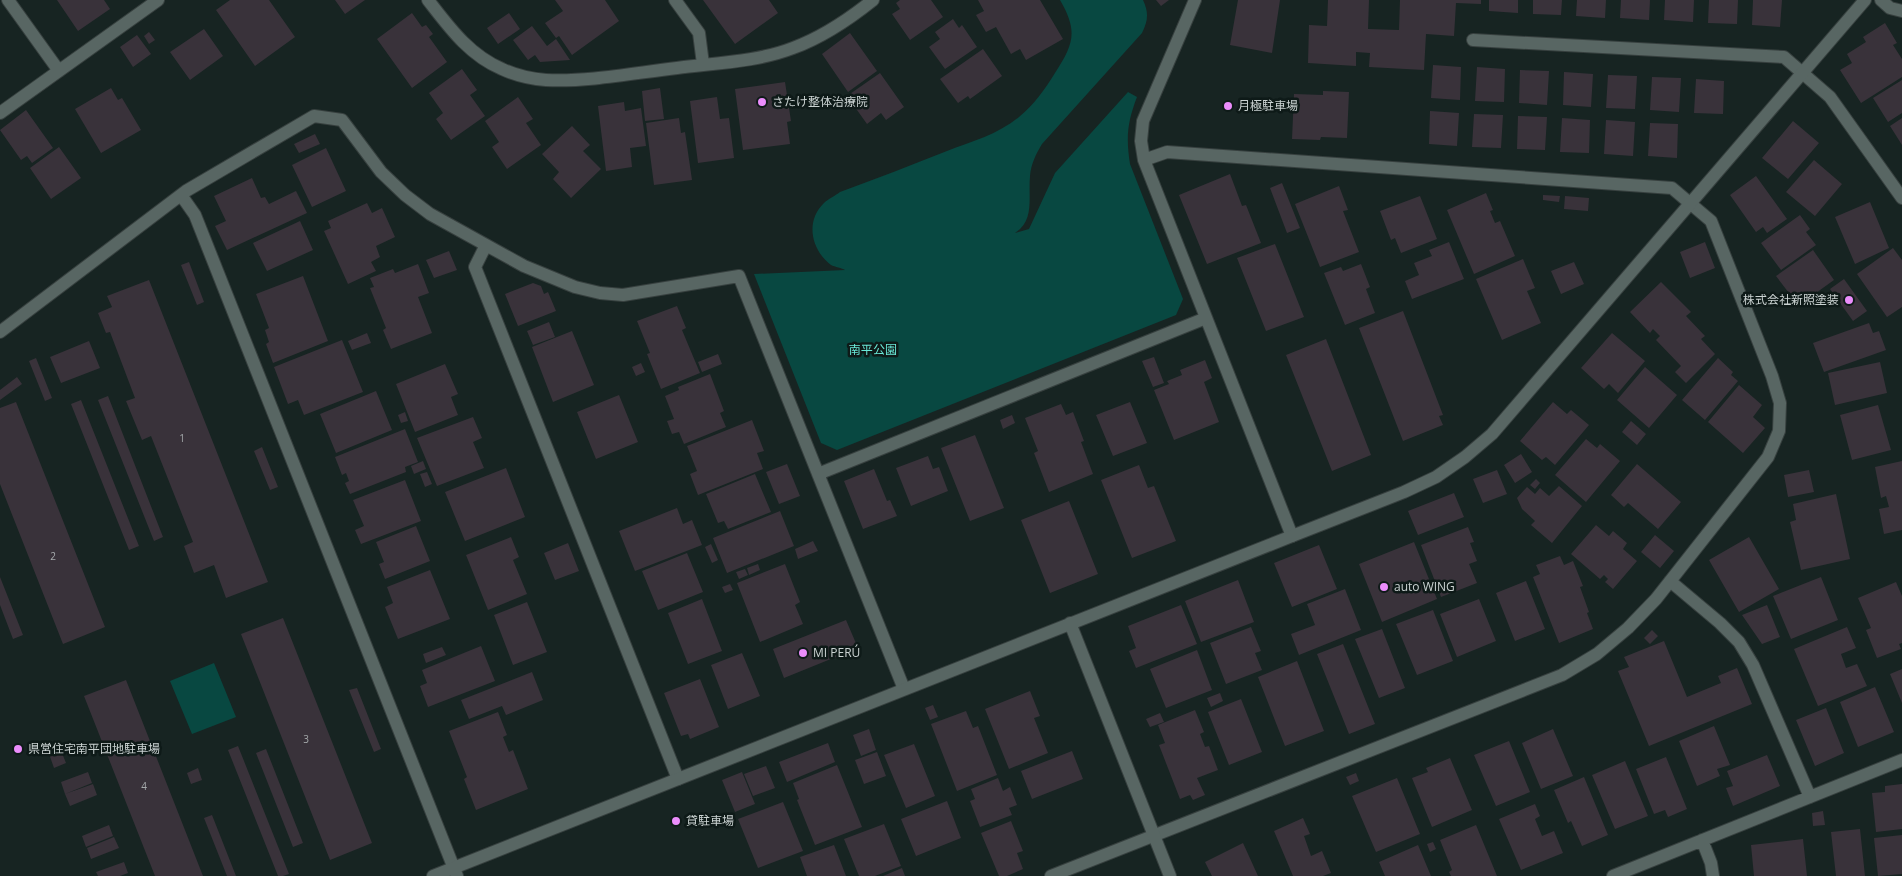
<svg xmlns="http://www.w3.org/2000/svg" width="1902" height="876" viewBox="0 0 1902 876" font-family="'Open Sans','Noto Sans JP',sans-serif">
<style>
.green{fill:#084841}
.building{fill:#39323a}
.lines{fill:none;stroke-linecap:round;stroke-linejoin:round}
.street-casing{stroke:#37403f;stroke-width:14}
.secondary-casing{stroke:#37403f;stroke-width:14}
.street{stroke:#586663;stroke-width:12}
.secondary{stroke:#586663;stroke-width:12}
.poi-dot{fill:#eb8dfb;stroke:#0e1a18;stroke-width:2}
.labels{text-anchor:middle;stroke-width:5;stroke-linejoin:round;paint-order:stroke}
.number-label{font-size:10px;fill:#a6abac}
.poi-label{font-size:12px;fill:#cbd3d2;stroke:#0e1a18;text-anchor:start}
.park-label{font-size:12px;fill:#6aead9;stroke:#0e1a18}
</style>
<rect width="100%" height="100%" fill="#172422"/>
<!-- green -->
<path class="green" d="M1060 0H1143C1149 13 1148 21 1142 33L1042 144C1036 154 1031 164 1030 176 1028 198 1035 220 1015 233L1029 229 1055 173 1128 92 1137 97C1127 123 1126 138 1130 164L1183 299 1176 315 837 450 821 443 754 274 845 270C842 268 835 267 831 265 811 250 805 221 824 203 828 199 835 196 840 192 876 179 911 165 947 151 971 142 999 134 1019 117 1034 105 1045 89 1055 73 1074 44 1078 31 1060 0Z
M214 663 236 717 192 734 170 681Z"/>
<!-- building -->
<path class="building" d="M57 0H104L110 9 78 31Z
M230 0H269L295 37 255 66 216 10Z
M335 0H365L345 14Z
M555 0H605L619 21 572 55 559 36 556 38 545 23 563 11Z
M703 0H769L778 13 735 44Z
M900 0H931L943 17 910 40 892 14 900 9 896 3Z
M978 0H1040L1063 39 1026 60 1020 49 1011 54 996 27 986 32 976 15 984 11Z
M1156 0H1169L1161 6Z
M1238 0H1280L1272 53 1230 45Z
M1328 0H1369L1368 29 1399 30 1400 0H1481V4L1456 3 1454 36 1426 34 1424 70 1369 67 1370 53 1356 52V66L1308 63 1309 25 1327 26Z
M1489 0H1518V13L1489 11Z
M1533 0H1562L1561 15 1533 14Z
M1577 0H1606L1605 18 1576 16Z
M1621 0H1650L1649 20 1620 18Z
M1665 0H1694L1693 22 1664 20Z
M1709 0H1738L1737 24 1708 23Z
M1753 0H1782L1780 27 1752 25Z
M412 13 422 27 426 25 433 34 429 37 447 62 412 88 377 39Z
M509 13 520 29 498 44 487 28Z
M953 19 959 28 962 25 977 47 945 69 929 47 940 39 935 32Z
M1885 23 1897 43 1893 45 1902 59V77L1861 103 1840 70 1852 63 1847 54 1866 42 1863 37Z
M532 26 547 46 556 39 570 60 540 62 535 55 528 60 513 40Z
M204 29 223 56 190 80 170 52Z
M149 32 155 40 149 44 144 36Z
M850 33 877 71 848 92 822 54Z
M137 35 151 54 133 67 120 47Z
M983 49 1002 76 970 99 968 96 958 103 940 79Z
M1433 65 1461 67 1460 100 1431 98Z
M1477 67 1505 69 1504 102 1475 101Z
M462 69 477 90 470 95 485 116 451 140 436 119 443 113 429 93Z
M1520 70 1549 71 1547 105 1519 103Z
M1564 72 1593 74 1591 107 1563 105Z
M880 73 904 107 886 120 881 113 867 124 847 96Z
M1608 75 1637 76 1635 109 1606 108Z
M1652 77 1681 78 1679 112 1650 110Z
M1696 79 1724 81 1723 114 1694 113Z
M1902 80V113L1888 122 1873 98Z
M785 82 791 121 787 122 790 144 743 150 735 89Z
M111 88 118 100 122 98 141 130 101 153 75 109Z
M660 88 664 119 645 121 642 91Z
M1323 91 1349 92 1347 138 1321 137 1320 140 1292 139 1294 94 1323 95Z
M518 97 533 119 526 123 541 145 507 169 492 147 499 142 485 121Z
M717 97 720 119 729 118 734 158 698 163 690 101Z
M624 102 625 111 641 108 646 146 630 148 632 167 606 171 598 106Z
M26 110 53 148 32 163 27 156 21 160 0 130Z
M1430 111 1459 113 1457 146 1429 144Z
M1474 114 1503 115 1501 148 1472 147Z
M1518 116 1547 117 1545 150 1517 149Z
M679 118 681 133 685 132 692 180 654 185 646 123Z
M1562 118 1590 120 1589 153 1560 152Z
M1902 118V145L1890 126Z
M1606 120 1635 122 1633 156 1604 154Z
M1793 121 1819 143 1788 179 1762 158Z
M1650 123 1678 124 1677 158 1648 156Z
M572 126 590 145 583 151 601 169 571 198 553 179 559 172 542 154Z
M315 134 320 144 299 153 294 144Z
M59 147 81 178 51 199 30 168Z
M326 148 346 191 312 207 292 165Z
M1814 160 1842 184 1815 216 1786 192Z
M1230 174 1242 206 1246 205 1261 243 1207 264 1179 195Z
M1756 176 1787 219 1767 233 1763 227 1756 232 1730 195Z
M252 178 261 198 265 197 269 204 296 191 307 213 227 250 215 226 226 221 214 196Z
M1282 183 1300 228 1287 233 1270 188Z
M1339 186 1348 210 1343 211 1359 252 1320 267 1295 204Z
M1486 193 1493 210 1490 211 1495 223 1500 221 1515 256 1474 274 1447 210Z
M1543 195 1560 196 1559 202 1543 200Z
M1420 196 1437 239 1401 253 1395 238 1391 240 1380 211Z
M1565 196 1589 198 1588 211 1564 209Z
M1870 202 1889 248 1855 264 1835 217Z
M367 203 372 213 382 208 395 237 376 246 380 257 371 262 376 271 348 284 324 231 331 228 328 221Z
M1800 215 1810 229 1806 232 1816 245 1781 270 1761 243Z
M300 221 313 250 267 271 253 243Z
M1449 242 1464 279 1412 299 1405 281 1419 275 1414 263 1432 256 1429 250Z
M1705 242 1715 268 1690 278 1680 252Z
M1275 244 1304 317 1266 331 1237 258Z
M1893 248 1902 260V307L1887 317 1857 274Z
M1813 250 1834 280 1795 308 1789 299 1792 297 1776 276Z
M449 251 457 270 434 278 426 260Z
M1523 259 1535 288 1527 291 1541 323 1502 340 1476 279Z
M189 262 204 302 197 305 181 265Z
M1574 262 1584 284 1561 294 1551 271Z
M418 264 429 293 418 297 432 333 391 349 383 330 386 328 370 288 374 287 370 278 393 269 395 273Z
M1361 264 1370 287 1366 289 1375 313 1345 325 1324 273 1341 267 1343 271Z
M303 276 328 341 273 363 266 344 269 342 265 330 269 328 256 294Z
M1844 279 1867 311 1853 321 1830 289Z
M149 280 268 582 226 598 214 565 194 573 184 546 193 542 151 436 142 440 126 401 135 398 110 332 106 333 98 313 112 307 107 296Z
M1661 282 1691 312 1686 316 1705 336 1701 339 1715 354 1686 383 1675 372 1681 366 1656 340 1660 336 1653 329 1650 333 1630 312Z
M533 283 541 286 544 294 548 292 556 311 518 326 505 294Z
M677 306 686 328 682 330 700 373 661 389 647 354 650 353 637 321Z
M1403 311 1443 415 1439 416 1443 425 1403 441 1359 328Z
M549 322 555 337 533 345 527 331Z
M1869 323 1873 333 1879 331 1886 350 1824 372 1813 343Z
M572 331 594 385 553 402 532 347Z
M367 333 371 343 352 350 348 341Z
M1612 333 1645 361 1618 393 1609 384 1604 389 1581 368Z
M1326 339 1371 455 1332 471 1286 355Z
M342 340 363 392 304 415 298 400 288 404 274 367Z
M89 341 100 368 61 383 50 357Z
M718 354 722 364 702 372 698 362Z
M1154 357 1164 383 1153 387 1142 361Z
M36 358 52 398 45 401 29 361Z
M1718 358 1733 372 1731 375 1738 381 1705 420 1682 400Z
M1205 360 1212 378 1204 382 1219 422 1174 440 1154 390 1169 384 1167 381 1182 375 1180 370Z
M1880 362 1887 393 1835 405 1828 373Z
M641 363 645 372 636 376 632 367Z
M445 364 458 394 451 397 458 415 415 432 396 384Z
M1645 367 1677 395 1649 428 1617 400Z
M710 374 724 411 720 413 726 427 684 444 679 432 672 434 667 421 674 419 665 396 679 390 678 387Z
M17 377 22 384 0 400V390Z
M1739 385 1762 405 1753 417 1765 428 1743 453 1708 422Z
M376 391 392 430 336 453 320 414Z
M619 395 638 442 596 459 577 412Z
M108 396 163 537 154 541 98 400Z
M81 400 139 546 129 550 71 404Z
M16 402 105 627 63 644 0 484V408Z
M1130 402 1147 443 1113 456 1096 415Z
M1553 402 1567 414 1571 410 1589 425 1555 465 1546 457 1542 460 1520 441Z
M1061 404 1066 415 1073 412 1084 441 1081 442 1093 474 1049 492 1034 453 1038 451 1025 418Z
M1878 405 1891 450 1852 460 1840 415Z
M405 412 408 421 401 423 398 415Z
M1012 415 1015 423 1003 429 1000 420Z
M473 417 482 438 473 442 484 468 437 486 417 438Z
M752 420 764 451 757 453 763 469 698 495 690 474 697 471 687 446Z
M1631 421 1646 434 1637 445 1622 432Z
M405 429 418 462 405 467 406 472 350 494 345 483 349 481 346 473 342 475 335 457Z
M975 435 1004 508 970 521 941 448Z
M1586 439 1597 448 1600 444 1620 461 1586 502 1555 475Z
M262 447 278 487 270 490 254 451Z
M1521 454 1532 472 1515 483 1504 465Z
M928 456 933 469 939 467 948 491 911 506 896 468Z
M423 461 426 469 414 474 411 466Z
M1902 461V530L1884 534 1879 509 1889 507 1886 496 1881 498 1875 467Z
M787 464 800 496 779 504 766 472Z
M1637 464 1681 502 1658 529 1628 503 1624 507 1611 495Z
M1139 465 1148 488 1154 486 1176 541 1132 558 1101 480Z
M506 468 525 517 465 541 445 492Z
M874 469 887 501 890 500 897 516 863 529 844 481Z
M1497 470 1507 494 1483 503 1473 479Z
M1809 470 1814 492 1788 497 1784 475Z
M427 472 432 484 425 487 420 474Z
M755 474 771 512 728 529 724 521 718 523 706 494Z
M1536 479 1540 483 1535 489 1530 485Z
M405 480 421 521 361 544 355 530 364 526 353 500Z
M1559 486 1582 506 1552 543 1531 525 1535 521 1522 509 1517 498 1527 487 1535 494 1540 488 1549 496Z
M1454 493 1464 517 1418 535 1408 511Z
M1836 494 1850 559 1801 570 1790 522 1796 520 1793 504Z
M1069 501 1098 574 1050 593 1021 520Z
M677 508 683 524 692 520 702 545 635 571 619 531Z
M780 511 794 546 727 573 713 538Z
M1596 525 1609 536 1613 531 1627 543 1623 549 1637 561 1613 589 1605 582 1608 579 1604 575 1600 579 1571 554Z
M416 526 430 561 385 579 379 564 384 562 376 542Z
M1468 527 1474 542 1470 543 1477 561 1469 564 1477 583 1441 597 1421 545Z
M1655 535 1674 551 1660 568 1641 552Z
M511 537 519 557 513 560 527 594 488 610 466 555Z
M1749 537 1779 589 1739 612 1709 560Z
M813 541 818 551 798 559 795 549Z
M1414 542 1437 599 1382 622 1359 564Z
M568 543 579 571 555 580 544 553Z
M711 544 718 560 712 563 705 547Z
M1319 545 1337 589 1292 607 1274 563Z
M687 553 703 592 658 610 642 571Z
M1560 556 1564 565 1573 561 1583 586 1580 587 1589 612 1587 613 1593 629 1559 643 1533 577 1540 574 1536 565Z
M758 564 760 570 749 575 747 568Z
M785 564 800 602 795 605 803 624 760 642 737 583Z
M745 569 748 575 739 579 736 572Z
M430 570 450 619 398 639 385 607 393 603 387 587Z
M0 577 23 635 13 639 0 605Z
M1821 577 1838 620 1791 639 1773 596Z
M1238 580 1254 622 1201 642 1185 601Z
M1526 581 1545 629 1515 641 1496 593Z
M1896 582 1902 596V643L1899 644 1901 649 1877 658 1866 630 1871 628 1858 598Z
M730 584 733 590 725 593 722 587Z
M1345 589 1361 630 1299 655 1291 634 1315 625 1307 604Z
M702 599 722 651 688 664 668 613Z
M1479 599 1496 641 1457 657 1440 614Z
M527 602 547 652 513 665 494 615Z
M1181 605 1197 644 1136 668 1129 651 1136 648 1128 626Z
M1767 605 1780 637 1762 644 1742 615Z
M1433 610 1453 661 1417 675 1396 624Z
M283 618 372 843 330 860 241 634Z
M846 620 858 648 784 678 773 649Z
M1251 627 1261 651 1255 653 1262 670 1226 684 1210 643Z
M1847 627 1856 648 1841 654 1846 668 1857 664 1867 686 1818 706 1794 649Z
M1382 629 1405 688 1379 698 1355 639Z
M1652 630 1658 636 1650 644 1644 638Z
M1664 641 1687 697 1721 683 1718 676 1737 668 1752 704 1649 746 1618 671 1629 667 1624 657Z
M1343 644 1375 724 1349 734 1317 654Z
M481 646 495 681 428 707 420 686 427 683 422 670Z
M442 647 446 655 426 663 423 654Z
M1197 650 1212 690 1166 708 1150 669Z
M742 653 760 696 728 709 711 665Z
M1297 661 1324 731 1285 746 1258 677Z
M1902 669V703L1890 674Z
M532 672 543 700 506 715 502 706 469 719 461 700Z
M700 679 719 727 690 739 688 734 681 736 664 693Z
M126 680 203 876H155L84 696Z
M1875 687 1894 732 1858 747 1840 702Z
M357 688 381 749 374 752 349 690Z
M1030 691 1040 716 1034 718 1048 753 1009 769 985 709Z
M1220 693 1223 701 1211 707 1207 698Z
M1241 699 1262 752 1229 765 1208 712Z
M933 705 938 717 930 720 925 708Z
M1826 708 1844 753 1815 766 1796 720Z
M1195 710 1204 732 1200 734 1205 747 1209 746 1218 770 1197 778 1205 795 1193 800 1190 795 1180 799 1159 745 1165 743 1158 725Z
M966 711 973 728 978 726 997 775 957 791 931 724Z
M498 712 507 735 503 737 509 752 513 750 528 789 476 810 464 779 467 777 449 731Z
M1160 713 1164 722 1150 727 1146 719Z
M1714 726 1730 765 1717 769 1720 776 1697 786 1679 741Z
M869 729 876 750 861 756 853 735Z
M1553 729 1573 776 1541 789 1522 743Z
M1509 741 1530 792 1496 806 1474 755Z
M58 743 66 763 54 768 47 748Z
M828 743 835 762 787 782 779 762Z
M914 744 935 796 906 808 884 755Z
M238 746 289 874 283 876H278L228 750Z
M266 749 303 843 293 847 256 753Z
M1072 751 1083 779 1032 799 1021 771Z
M877 752 886 776 864 784 855 760Z
M1767 755 1780 786 1733 806 1726 788 1733 786 1727 771Z
M1666 757 1687 809 1668 817 1665 810 1654 814 1636 769Z
M1450 758 1472 810 1432 827 1412 778 1428 772 1426 768Z
M1625 761 1648 816 1615 829 1592 775Z
M837 765 862 827 815 845 797 800 799 799 793 783Z
M766 766 775 788 753 796 744 774Z
M198 768 202 780 191 784 187 773Z
M88 772 92 783 65 794 61 782Z
M742 772 755 804 735 812 722 780Z
M1356 773 1359 781 1350 785 1346 777Z
M1584 777 1608 835 1582 846 1571 821 1568 823 1554 790Z
M998 778 1003 791 1010 787 1017 805 1009 808 1012 815 980 827 970 801 975 799 971 789Z
M1397 778 1420 834 1376 852 1352 796Z
M93 784 97 795 70 806 65 794Z
M1902 784V829L1876 832 1872 793 1885 792V786Z
M947 801 961 838 916 856 901 819Z
M783 802 803 851 758 868 738 819Z
M1535 804 1540 816 1535 819 1542 836 1554 831 1563 853 1521 870 1499 819Z
M1823 811 1825 825 1813 826 1812 813Z
M212 815 236 876H227L204 818Z
M1303 818 1310 834 1304 836 1311 856 1322 851 1331 873 1323 876H1293L1274 831Z
M1011 821 1023 851 1017 853 1023 869 1007 876H999L981 833Z
M884 824 901 866 875 876H859L844 839Z
M109 825 113 836 86 847 82 836Z
M1476 825 1497 876H1451L1449 872 1452 870 1440 840Z
M1860 829 1865 876H1836L1831 832Z
M1902 835V874L1878 876 1874 838Z
M114 837 119 848 91 859 87 848Z
M1803 839 1807 876H1754L1751 845Z
M1433 842 1436 849 1430 852 1427 844Z
M1243 843 1258 876H1212L1205 862Z
M834 845 846 876H807L800 857Z
M1418 845 1431 876H1385L1379 862Z
M124 862 128 873 120 876H98L96 872Z
M902 868 905 876H883Z"/>
<g class="lines">
<!-- street casing -->
<g class="street-casing">
<path id="street" d="M8 0 59 71
M428 0C449 27 469 55 502 69 515 75 531 79 546 80 589 82 634 73 677 68 715 63 757 62 793 48 823 37 848 20 873 0
M675 0 699 33 703 64
M1195 0 1143 121 1141 141 1144 160 1292 536
M1881 0 1890 8 1902 11
M1473 40 1784 57 1830 97 1902 198
M0 113 158 0
M181 195 195 215 457 876
M486 245 475 267 678 779
M0 332 186 191 314 116 342 120 381 172 405 195 430 214 524 266 575 287 600 293 623 295 739 276 904 689
M818 474 1206 318
M1670 581 1720 623 1739 642 1753 665 1810 797
M1702 840 1711 863 1713 876
M1051 876 1524 690 1562 675 1597 654 1628 628 1656 599 1768 457 1779 431 1780 403 1772 376 1711 221 1672 188 1167 152 1144 160
M1613 876 1902 760"/>
</g>
<!-- secondary casing -->
<g class="secondary-casing">
<path id="secondary" d="M1070 623 1170 876
M433 876 1292 536 1404 492 1436 477 1465 457 1492 434 1865 0"/>
</g>
<!-- street -->
<use href="#street" class="street"/>
<!-- secondary -->
<use href="#secondary" class="secondary"/>
</g>
<!-- markers -->
<g class="poi-dot">
<circle cx="762" cy="102" r="5"/>
<circle cx="1228" cy="106" r="5"/>
<circle cx="1849" cy="300" r="5"/>
<circle cx="1384" cy="587" r="5"/>
<circle cx="803" cy="653" r="5"/>
<circle cx="18" cy="749" r="5"/>
<circle cx="676" cy="821" r="5"/>
</g>
<g class="labels">
<!-- number labels -->
<g class="number-label">
<text x="182" y="442">1</text>
<text x="53" y="560">2</text>
<text x="306" y="743">3</text>
<text x="144" y="790">4</text>
</g>
<!-- poi labels -->
<g class="poi-label">
<text x="772" y="106">さたけ整体治療院</text>
<text x="1238" y="110">月極駐車場</text>
<text x="1839" y="304" text-anchor="end">株式会社新照塗装</text>
<text x="1394" y="591">auto WING</text>
<text x="813" y="657">MI PERÚ</text>
<text x="28" y="753">県営住宅南平団地駐車場</text>
<text x="686" y="825">貸駐車場</text>
</g>
<!-- park labels -->
<g class="park-label">
<text x="873" y="354">南平公園</text>
</g>
</g>
</svg>
